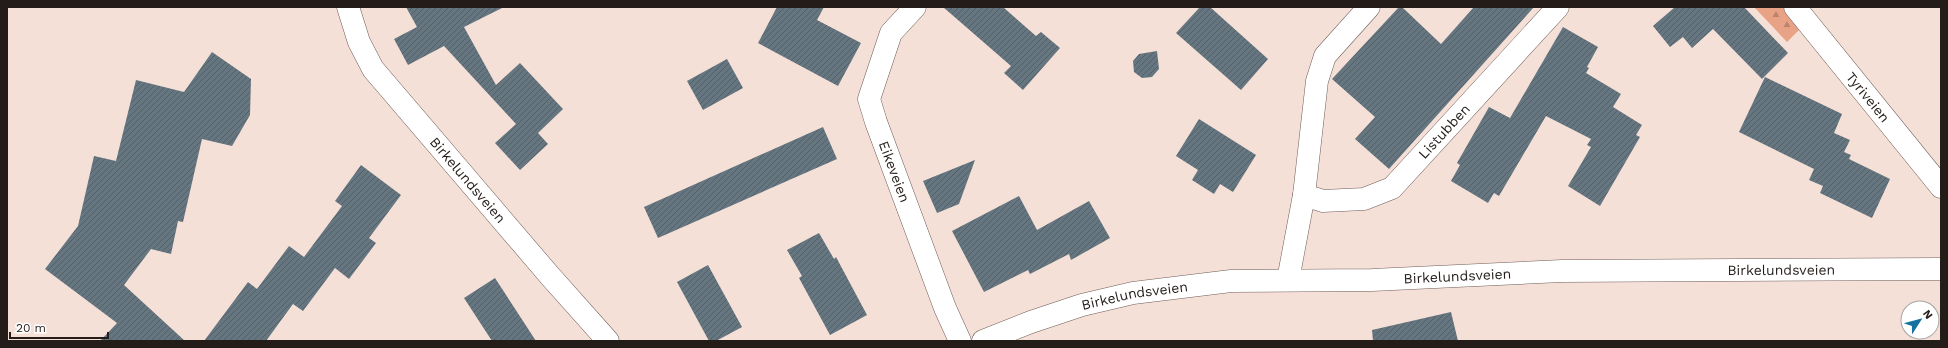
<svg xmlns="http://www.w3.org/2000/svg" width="1948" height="348" viewBox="0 0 1948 348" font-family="'Work Sans',sans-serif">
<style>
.forest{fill:url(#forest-firs)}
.building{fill:url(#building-hatch)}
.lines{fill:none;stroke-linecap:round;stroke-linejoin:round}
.minor-casing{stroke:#6e5d56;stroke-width:23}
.minor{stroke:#fff;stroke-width:22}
.labels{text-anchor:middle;stroke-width:4;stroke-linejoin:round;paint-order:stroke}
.street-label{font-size:14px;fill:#231c19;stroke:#fff}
</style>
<defs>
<pattern id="forest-firs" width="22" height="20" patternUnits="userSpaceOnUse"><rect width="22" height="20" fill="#e8a387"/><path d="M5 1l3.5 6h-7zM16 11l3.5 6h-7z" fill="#bc846e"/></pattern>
<pattern id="building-hatch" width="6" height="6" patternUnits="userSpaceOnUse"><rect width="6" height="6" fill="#667680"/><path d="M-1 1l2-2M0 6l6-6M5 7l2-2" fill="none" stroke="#546068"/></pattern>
</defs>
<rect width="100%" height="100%" fill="#f5e0d8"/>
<!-- forest -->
<path class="forest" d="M1754 7H1784L1802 27 1787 42Z"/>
<!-- building -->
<path class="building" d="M406 7H504L464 27 496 85 520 63 563 109 538 133 548 144 520 170 495 143 516 124 444 46 408 65 394 39 417 27Z
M777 7H824L817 20 861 43 838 86 758 43Z
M943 7H1003L1036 36 1041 32 1060 48 1023 90 1004 73 1011 66Z
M1200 7H1210L1268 59 1241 90 1176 33Z
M1399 7H1402L1441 44 1474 7H1534L1389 169 1355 139 1375 117 1332 79Z
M1675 7H1744L1788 53 1762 79 1713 29 1692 48 1683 37 1670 47 1653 26Z
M1563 27 1598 47 1587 67 1589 68 1586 73 1621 94 1613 107 1642 125 1636 135 1640 137 1600 206 1568 186 1591 147 1587 145 1591 139 1546 116 1499 196 1494 193 1488 203 1451 181 1460 165 1457 163 1489 107 1510 118Z
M1157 51 1159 69 1152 77 1142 78 1134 72 1133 61 1139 54Z
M212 52 251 79 250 115 232 146 202 139 183 222 178 221 171 254 151 249 124 285 185 341H100L117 323 45 269 78 226 94 156 116 161 136 80 184 92Z
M727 59 743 88 703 110 687 81Z
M1765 77 1842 114 1834 133 1850 140 1844 152 1851 155 1849 159 1890 179 1872 218 1820 193 1823 186 1809 180 1814 169 1739 132Z
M1199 119 1256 155 1233 192 1220 184 1214 194 1192 180 1198 170 1176 156Z
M823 127 837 159 658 238 644 207Z
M975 160 959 204 937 213 923 181Z
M361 165 401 195 369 238 376 243 349 279 335 268 303 311 293 304 266 341H204L248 282 257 289 289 246 304 257 342 206 335 201Z
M1019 196 1037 230 1089 201 1110 238 1071 260 1069 254 1030 274 1028 270 984 292 952 231Z
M819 233 834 259 836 257 867 315 830 335 799 278 802 276 787 250Z
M708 265 742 327 716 341H709L677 282Z
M495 278 536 341H492L464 298Z
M1451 312 1458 341H1373L1372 330Z"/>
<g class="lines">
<!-- minor casing -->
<g class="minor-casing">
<g id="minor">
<path id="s1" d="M348 7 359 42 373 69 550 276 608 341"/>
<path id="s2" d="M915 7 891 33 869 99 876 122 945 308 960 341"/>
<path id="s3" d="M1795 7 1941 187"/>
<path id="s4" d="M1304 195 1323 201 1364 199 1392 188 1558 7"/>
<path d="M1288 280 1304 195 1317 81 1325 56 1369 7"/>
<path id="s5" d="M983 341 1031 322 1082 305 1133 293 1231 281 1372 280 1562 271 1941 269"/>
</g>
</g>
<!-- minor -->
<use href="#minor" class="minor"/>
</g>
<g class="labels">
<!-- street labels -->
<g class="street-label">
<text dy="5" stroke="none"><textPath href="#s3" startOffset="116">Tyriveien</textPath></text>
<text dy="5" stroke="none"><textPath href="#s4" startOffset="168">Listubben</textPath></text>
<text dy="5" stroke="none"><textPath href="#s2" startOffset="182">Eikeveien</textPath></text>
<text dy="5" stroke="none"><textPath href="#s1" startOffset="213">Birkelundsveien</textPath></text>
<text dy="5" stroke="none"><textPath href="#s5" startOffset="807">Birkelundsveien</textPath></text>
<text dy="5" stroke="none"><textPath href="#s5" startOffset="483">Birkelundsveien</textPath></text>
<text dy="5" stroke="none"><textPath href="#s5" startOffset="159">Birkelundsveien</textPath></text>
</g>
</g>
<!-- border -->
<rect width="1948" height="348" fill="none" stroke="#231c19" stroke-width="16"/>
<!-- north arrow -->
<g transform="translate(1920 320) rotate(54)"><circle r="19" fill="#ffffff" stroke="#a7a4a3"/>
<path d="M0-3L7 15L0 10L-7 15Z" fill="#14719f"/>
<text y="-6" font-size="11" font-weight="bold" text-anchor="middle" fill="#231c19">N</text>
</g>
<!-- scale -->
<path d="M10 332v6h98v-6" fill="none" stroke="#231c19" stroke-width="2"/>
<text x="16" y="332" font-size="12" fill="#231c19" stroke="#ffffff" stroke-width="3" paint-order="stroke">20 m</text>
</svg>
